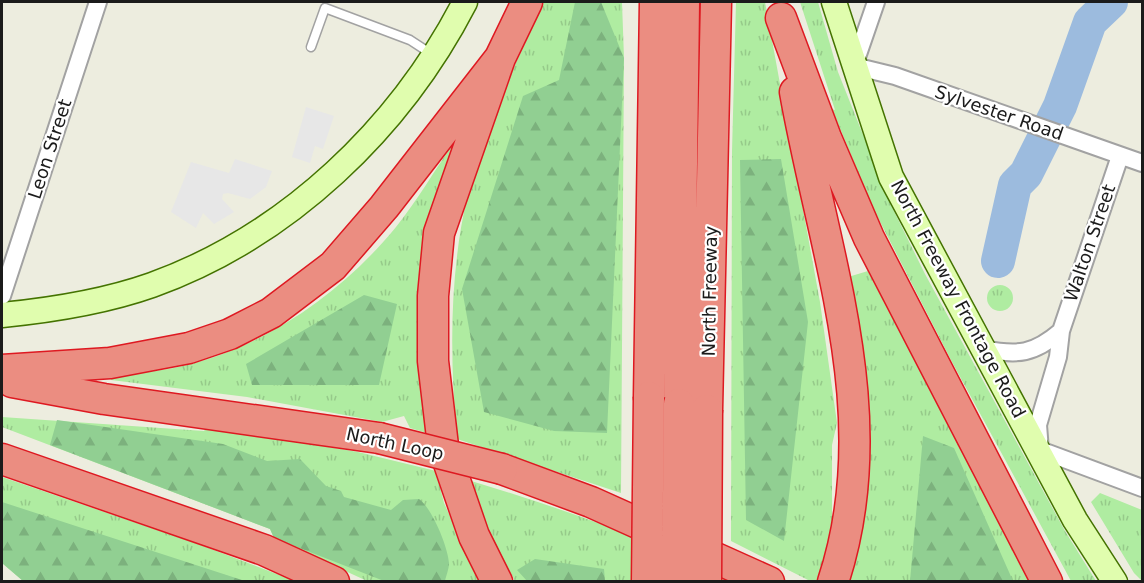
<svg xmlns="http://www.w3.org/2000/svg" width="1144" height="583" viewBox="0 0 1144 583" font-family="'DejaVu Sans',sans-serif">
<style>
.grass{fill:url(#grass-tufts)}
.forest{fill:url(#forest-firs)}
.parking{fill:#e7e7e7}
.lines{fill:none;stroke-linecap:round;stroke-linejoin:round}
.river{stroke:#9cbbde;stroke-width:34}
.lane-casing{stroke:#a2a2a2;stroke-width:11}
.street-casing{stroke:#a2a2a2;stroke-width:20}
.secondary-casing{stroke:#447300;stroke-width:27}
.highway-casing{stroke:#de1921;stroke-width:33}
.lane{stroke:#fff;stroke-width:8}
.street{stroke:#fff;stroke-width:16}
.secondary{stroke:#e0fdae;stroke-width:24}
.highway{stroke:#eb8d81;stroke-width:30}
.highway-bridge-casing{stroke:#de1921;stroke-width:33;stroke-linecap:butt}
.highway-bridge{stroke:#eb8d81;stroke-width:30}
.labels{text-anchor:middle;stroke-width:4.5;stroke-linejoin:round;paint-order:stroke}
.street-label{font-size:18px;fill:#1b1b1b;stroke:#fff}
</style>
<defs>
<pattern id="grass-tufts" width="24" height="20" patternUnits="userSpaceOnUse" patternTransform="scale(1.5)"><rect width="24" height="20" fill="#afeca1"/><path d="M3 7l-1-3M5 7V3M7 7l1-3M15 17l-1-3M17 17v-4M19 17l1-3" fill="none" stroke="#96ca8a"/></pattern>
<pattern id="forest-firs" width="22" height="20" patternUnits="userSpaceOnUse" patternTransform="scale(1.5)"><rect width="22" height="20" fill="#91cf92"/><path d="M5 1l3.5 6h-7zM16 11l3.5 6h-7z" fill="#7cb17d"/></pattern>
</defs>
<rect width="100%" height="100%" fill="#ededdf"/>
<!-- grass -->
<path class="grass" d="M544 2H622L624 58 621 493 457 439C448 339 449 236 484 140 500 93 524 47 544 2Z
M736 2H765L820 302 837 423 832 445V544L821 581 812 582 731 541 732 151Z
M800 2H818L838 72 891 205 925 274 1065 531 1096 581H1071L952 362 873 208 832 109 835 110Z
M453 144 456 147 427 433 410 428 404 416 382 422 247 397 111 380 110 377C133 373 156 372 178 367 264 348 341 294 396 227 417 201 434 171 453 144Z
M868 271 1029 581H849C881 476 866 383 848 277Z
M987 298a13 13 0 1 1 26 0a13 13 0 1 1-26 0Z
M2 417 204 431 208 426 358 452 436 471 444 503 479 581H367L274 538 270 529 2 427Z
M2 477 198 544 295 581H23L2 563Z
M468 480C561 508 649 539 737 581H515L493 541Z
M1100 493 1142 510V581L1134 573 1091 502Z"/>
<!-- forest -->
<path class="forest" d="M575 2H601L624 58 607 433 554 431 484 412 462 289 523 96 559 80Z
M781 159 808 322 784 541 746 520 740 160Z
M364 295 397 304 379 385H252L246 364Z
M57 420 223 444 267 461 300 459 326 486 341 491 344 497 391 510 403 500 419 499C432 508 448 547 449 563 449 569 446 576 445 581H384L274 538 270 529 50 445Z
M923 436 954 448 1013 581H910Z
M2 502 245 581H23L2 563Z
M535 559 604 569 605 581H527L517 570Z"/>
<!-- parking -->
<path class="parking" d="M306 107 334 116 323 149 315 146 310 163 292 157Z
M235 159 272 171 266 187 250 199 228 193 223 194 222 199 234 212 214 224 203 213 196 228 171 212 191 162 229 173Z"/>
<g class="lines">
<!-- river -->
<path class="river" d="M998 261 1015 185 1026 174 1060 106 1090 22 1111 2"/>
<!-- lane casing -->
<g class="lane-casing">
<path id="lane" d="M311 47 325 8 410 40 433 55"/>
</g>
<!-- street casing -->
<g class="street-casing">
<path id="street" d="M876 2 854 66 895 76 1142 163
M1120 156 1061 331 1058 357 1038 425 1040 450 1142 488
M2 296 98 2
M984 349C1018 356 1034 354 1061 331"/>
</g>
<!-- secondary casing -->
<g class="secondary-casing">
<path id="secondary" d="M834 2 891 177 1075 520 1115 582
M2 315C53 310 104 302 152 285 288 236 400 128 465 2"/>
</g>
<!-- highway casing -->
<g class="highway-casing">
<path id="highway" d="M781 18 826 138 869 238 1047 582
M795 92C824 256 888 416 833 582
M2 370 110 363 189 348 230 334 271 313 333 266 384 207 500 58
M12 382 104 399 379 438
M649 397 655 2
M679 404 684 2
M707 410 716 2
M2 459 264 550 334 582
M502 469 591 502 769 582
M497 582 474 536 443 446 433 361V296L439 233 500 58 527 2"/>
</g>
<!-- lane -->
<use href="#lane" class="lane"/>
<!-- street -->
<use href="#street" class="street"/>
<!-- secondary -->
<use href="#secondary" class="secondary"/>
<!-- highway -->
<use href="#highway" class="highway"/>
<!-- highway-bridge casing -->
<g class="highway-bridge-casing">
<path id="highway-bridge" d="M379 438 502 469
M647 582 649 397
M677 582 679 404
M706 582 707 410"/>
</g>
<!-- highway-bridge -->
<use href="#highway-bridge" class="highway-bridge"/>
</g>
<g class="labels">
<!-- street labels -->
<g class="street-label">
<text transform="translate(999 113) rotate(19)" y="6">Sylvester Road</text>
<text transform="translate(50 149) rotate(-72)" y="6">Leon Street</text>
<text transform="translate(1090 243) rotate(-71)" y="6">Walton Street</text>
<text transform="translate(710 291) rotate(-89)" y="6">North Freeway</text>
<text transform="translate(958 299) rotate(62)" y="6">North Freeway Frontage Road</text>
<text transform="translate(395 444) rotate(12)" y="6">North Loop</text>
</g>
</g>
<!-- border -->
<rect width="1144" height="583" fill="none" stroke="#1b1b1b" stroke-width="6"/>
</svg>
